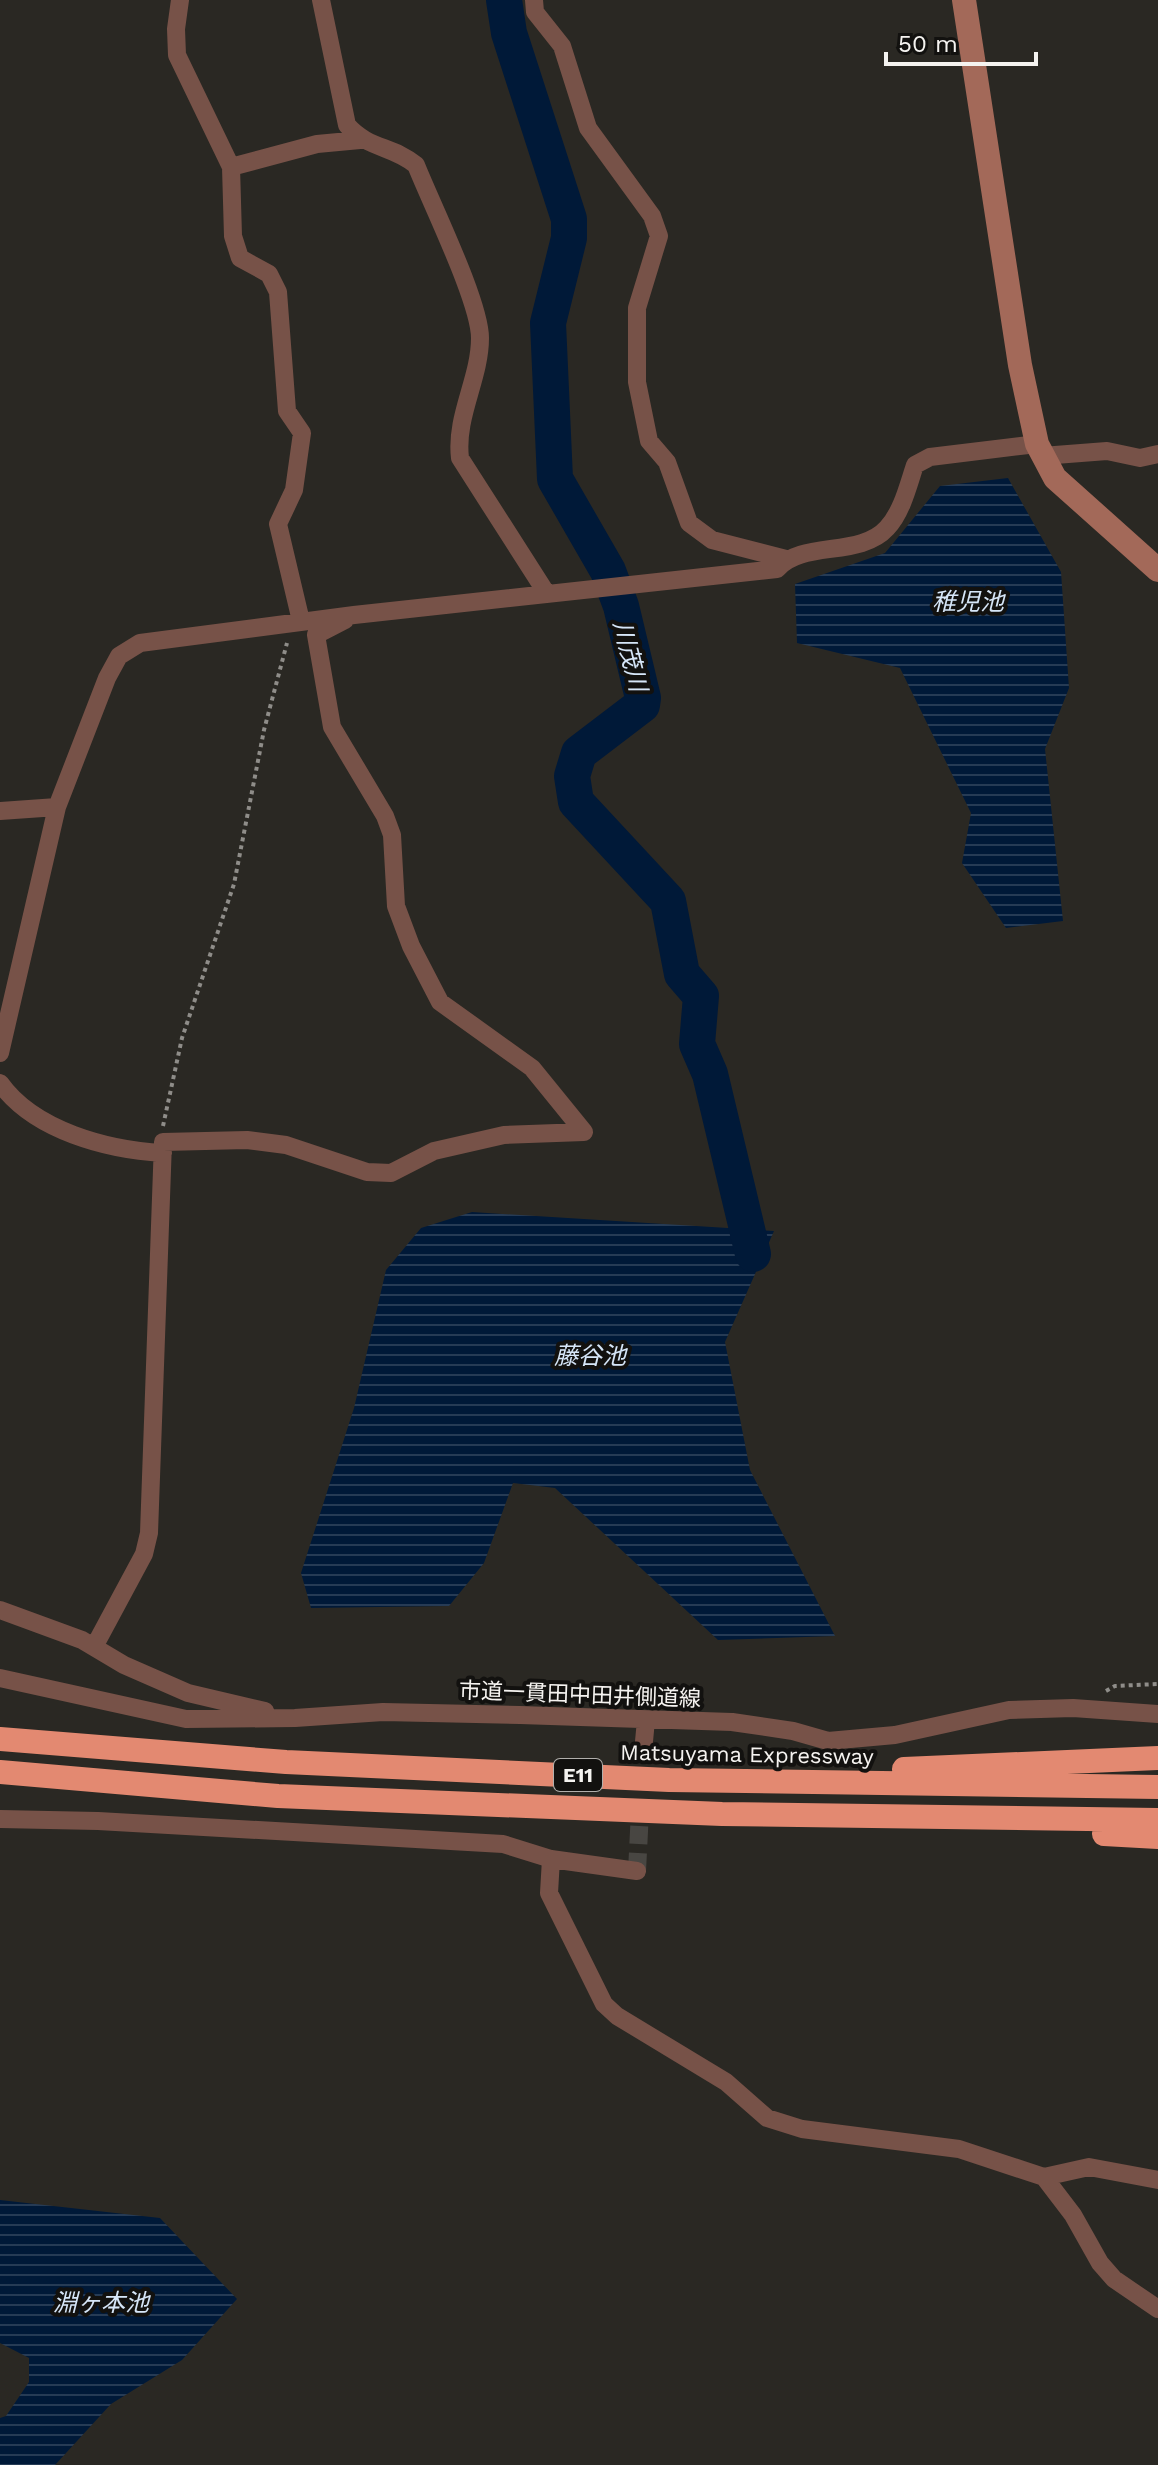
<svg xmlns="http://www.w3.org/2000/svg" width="1158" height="2465" viewBox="0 0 1158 2465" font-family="'Work Sans','Noto Sans JP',sans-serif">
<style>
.water{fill:url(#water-rules)}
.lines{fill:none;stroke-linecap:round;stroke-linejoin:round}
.river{stroke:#001938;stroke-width:36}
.street-tunnel{stroke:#484642;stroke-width:18;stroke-dasharray:18 9;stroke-linecap:butt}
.path{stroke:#8f8d89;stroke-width:4;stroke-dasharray:4 4;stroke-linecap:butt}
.street{stroke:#775248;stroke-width:18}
.secondary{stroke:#a36959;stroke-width:24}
.highway{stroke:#e38971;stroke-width:24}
.labels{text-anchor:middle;stroke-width:8;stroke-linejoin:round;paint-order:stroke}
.shield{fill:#12110f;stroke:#b1afac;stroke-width:2}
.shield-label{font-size:20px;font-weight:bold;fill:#f5f3f0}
.street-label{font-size:22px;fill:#f5f3f0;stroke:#12110f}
.water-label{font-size:24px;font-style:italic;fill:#d6e6f8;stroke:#12110f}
</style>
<defs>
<pattern id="water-rules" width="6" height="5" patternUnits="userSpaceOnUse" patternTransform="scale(2)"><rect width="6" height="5" fill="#001938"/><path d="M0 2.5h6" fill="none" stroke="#263b55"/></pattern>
</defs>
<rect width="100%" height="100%" fill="#2a2823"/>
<!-- water -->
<path class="water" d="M1008 478 1061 572 1069 688 1045 749 1063 921 1006 928 962 863 971 813 900 668 797 643 795 584 885 553 940 486Z
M472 1212 774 1231 725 1342 750 1470 835 1636 718 1640 555 1488 513 1483 484 1563 449 1606 311 1608 301 1573 354 1408 386 1270 421 1228Z
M0 2200 160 2218 237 2299 182 2360 111 2404 55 2465H0V2418L6 2416 29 2382V2358L0 2343Z"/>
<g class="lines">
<!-- river -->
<path class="river" d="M504 0 509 33 569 219V238L548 323 555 479 608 571 621 606 643 698 642 705 579 753 572 776 576 802 668 901 682 974 701 996 697 1044 710 1074 753 1254"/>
<!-- street-tunnel -->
<path class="street-tunnel" d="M637 1871 643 1752"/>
<!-- path -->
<path class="path" d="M163 1126 182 1038 234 884 264 730 287 643
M1106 1691 1115 1686 1158 1684"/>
<!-- street -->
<path class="street" d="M180 0 176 29 177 55 231 167 233 236 240 258 269 274 278 292 287 411 302 433 294 490 278 524 301 621
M321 0 347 125C369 150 392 145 416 165 431 203 480 302 480 338 480 379 455 416 460 458L547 594
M534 0 535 12 562 46 588 128 652 216 659 236 637 308V382L649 441 667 462 689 523 712 540 786 559
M231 167 317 144 360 140
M1042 456 1107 451 1140 458 1158 454
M345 620 316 635 332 727 385 816 392 835 396 906 411 946 440 1002 532 1068 584 1132
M0 811 57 807
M0 1053 57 807 107 678 119 656 140 643 354 615 777 569C802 540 860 558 887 528 902 512 908 486 915 465L930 457 1037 444
M0 1083C34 1131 108 1150 163 1153
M0 1610 82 1640 124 1665 188 1693 265 1711
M94 1647 144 1554 149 1533 163 1142 247 1140 286 1145 367 1172 391 1173 434 1151 504 1135 584 1132
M0 1678 186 1719 295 1718 383 1712 520 1715 732 1722 793 1731 828 1741 895 1735 1009 1710 1073 1708 1158 1714
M643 1752 646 1720
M0 1819 98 1821 503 1844 551 1859 637 1871
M551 1859 549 1893 604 2004 617 2016 726 2082 767 2118 802 2129 959 2149 1044 2177 1073 2215 1100 2263 1114 2279 1158 2309
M1044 2177 1089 2167 1158 2180"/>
<!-- secondary -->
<path class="secondary" d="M964 0 1020 365 1037 444 1055 478 1158 570"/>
<!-- highway -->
<path class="highway" d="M0 1739 286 1762 669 1780 1158 1787
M904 1769 1158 1758
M0 1772 278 1796 722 1814 1158 1820
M1104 1834 1158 1837"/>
</g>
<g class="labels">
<!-- shield labels -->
<rect class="shield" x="554" y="1759" width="48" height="32" rx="6"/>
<g class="shield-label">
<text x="578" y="1782">E11</text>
</g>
<!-- street labels -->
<g class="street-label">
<text transform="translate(580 1694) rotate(2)" y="8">市道一貫田中田井側道線</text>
<text transform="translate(747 1754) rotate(1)" y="8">Matsuyama Expressway</text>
</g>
<!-- water labels -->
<g class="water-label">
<text x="968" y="610">稚児池</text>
<text transform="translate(630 656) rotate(76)" y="8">川茂川</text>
<text x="590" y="1364">藤谷池</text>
<text x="101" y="2311">淵ヶ本池</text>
</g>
</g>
<!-- scale -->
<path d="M886 52v12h150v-12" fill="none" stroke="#f5f3f0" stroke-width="4"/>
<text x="898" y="52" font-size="24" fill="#f5f3f0" stroke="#12110f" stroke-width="6" paint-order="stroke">50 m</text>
</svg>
